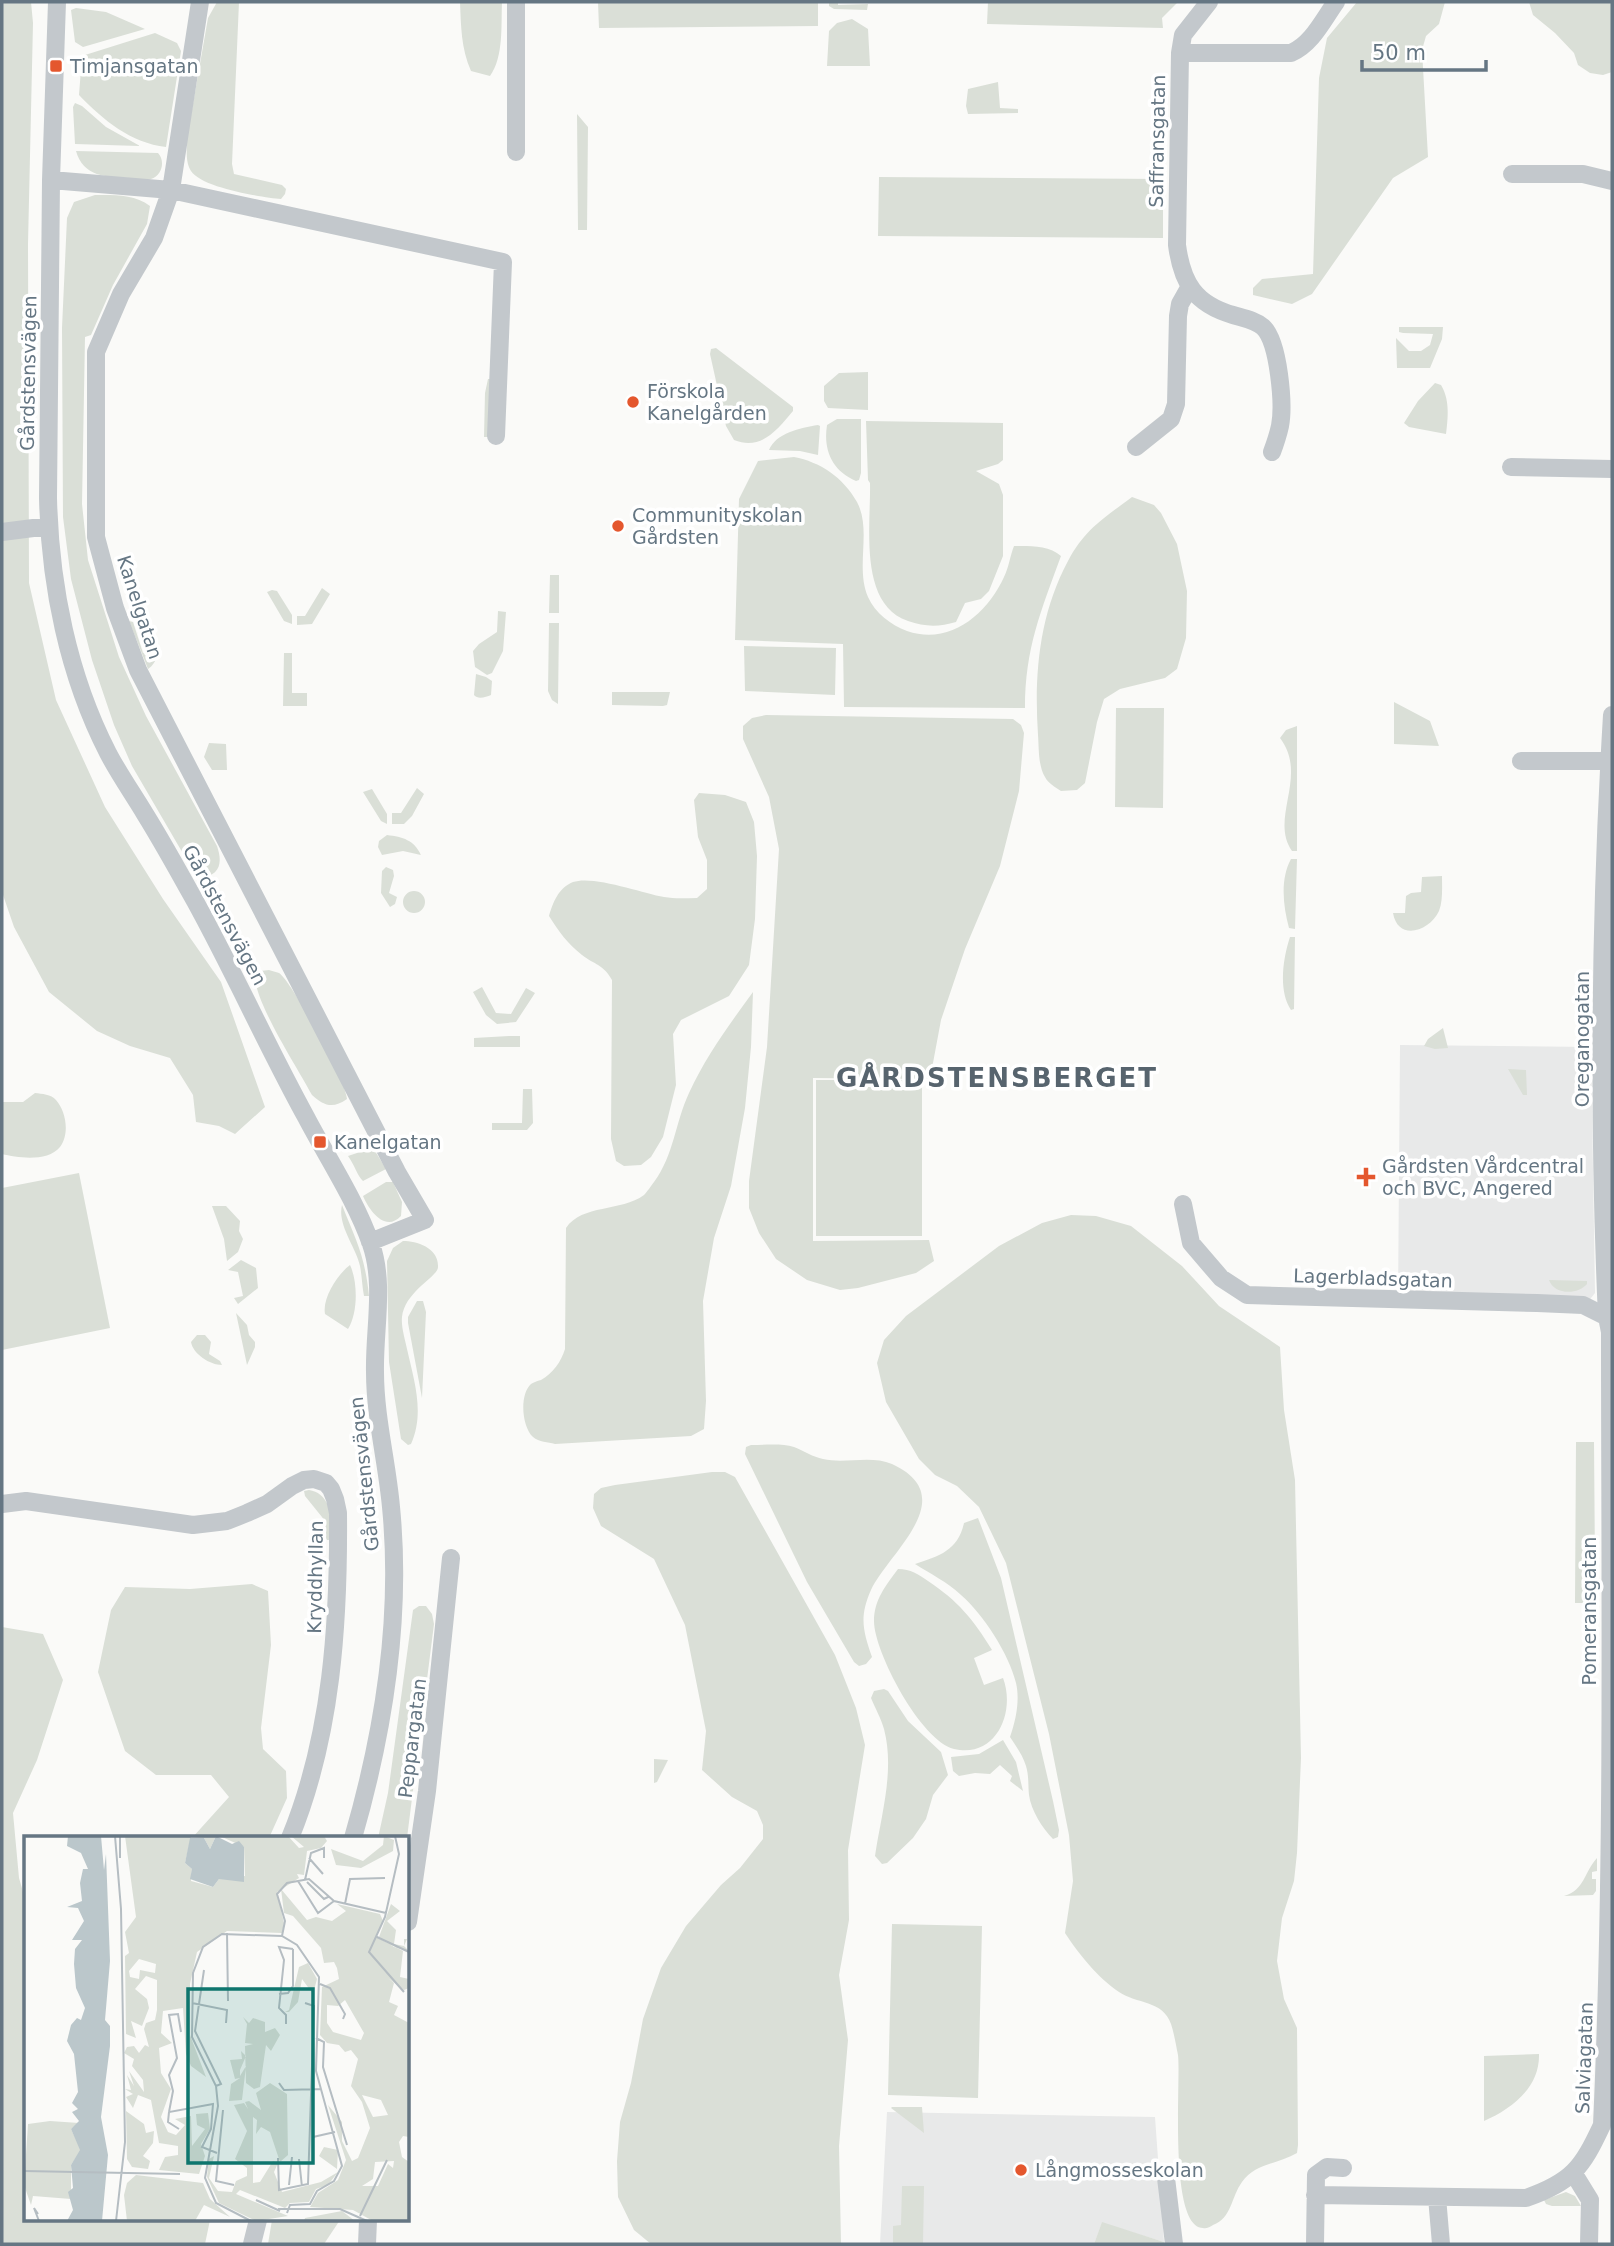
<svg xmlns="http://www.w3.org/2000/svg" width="1614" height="2246" viewBox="0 0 1614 2246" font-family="'DejaVu Sans',sans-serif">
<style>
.built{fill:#e8e9e9}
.green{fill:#dadfd7}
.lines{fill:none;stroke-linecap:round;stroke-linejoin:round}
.minor{stroke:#c3c8cc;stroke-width:18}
.poi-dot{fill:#e4572e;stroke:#fff;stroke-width:2.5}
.labels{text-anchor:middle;stroke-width:7;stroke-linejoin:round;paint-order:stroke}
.poi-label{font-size:19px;fill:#657683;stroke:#fff;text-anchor:start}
.street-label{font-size:19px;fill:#657683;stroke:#fff}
.district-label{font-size:26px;font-weight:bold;letter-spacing:2px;fill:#57646e;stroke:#fff}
.inset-road{fill:none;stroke:#b5bdc2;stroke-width:2}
.view{fill:#0f766e;fill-opacity:0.15;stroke:#0f766e;stroke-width:3.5}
.inset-edge{fill:none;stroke:#657683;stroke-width:3.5}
</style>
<rect width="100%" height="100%" fill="#fafaf8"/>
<!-- built -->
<path class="built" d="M1400 1045 1591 1047 1595 1293 1587 1303H1398Z
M887 2112 1155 2117 1164 2242 1102 2223 1094 2244H880Z"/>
<!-- green -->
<path class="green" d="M2 2H31L33 23 28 244 29 583 56 700 105 807 163 899 221 982 265 1107 235 1134 219 1126 196 1122 193 1095 170 1058 130 1046 97 1031 49 992 14 927 2 892Z
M217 2H239L232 164 234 174 282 185 286 189 285 194 281 199C261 197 202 188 191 171 185 162 187 148 187 138L208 18Z
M460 2H502C501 24 504 57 490 76L471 71C461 48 461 26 460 2Z
M598 2H818V26L599 28Z
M829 2H838V5L868 4 867 10 834 9 829 6Z
M988 2H1178L1162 18 1163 28 987 24Z
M1357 2H1445L1439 24 1426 36 1422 50 1428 157 1393 178 1312 294 1292 304 1253 295V288L1262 279 1313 274 1319 78 1327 38Z
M1529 2H1612V72L1603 75 1590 73 1578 65 1574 53 1555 33 1533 15Z
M76 8 106 12 145 29 83 47 75 42 71 10Z
M852 19 868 29 870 66H827L829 31 837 23Z
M155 33 177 43 181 51 166 147C131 143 103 120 79 95L81 69 85 55Z
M998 82 1000 108 1018 109V113L968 114 966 106 968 89Z
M75 103 82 106 106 127 140 146 75 144 73 107Z
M577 114 588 127 587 230H578Z
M76 151 158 153C165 160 163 175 151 179 145 181 136 179 129 178 107 177 83 177 76 151Z
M879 177 1163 179V238L878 236Z
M95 195C115 195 134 194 150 206L147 224 113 285 91 335 85 337 82 504 88 560 119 657 146 716 217 846C223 863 220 876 199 878L192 869 132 766 114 725 92 660 71 579 63 517 62 328 67 218 74 202Z
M1399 327H1443L1442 339 1430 368H1397L1396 338 1409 351H1421L1430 345 1433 334 1403 333 1399 332Z
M716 348 793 407V411C777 430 761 451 734 440L726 426 710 354 711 349Z
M868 372V410L828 408 824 401V386L839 373Z
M488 379H491L490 437H484L485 393Z
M1435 383 1441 385C1450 400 1448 417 1446 434L1409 427 1404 423 1418 401Z
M837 419H861V473L859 480 856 481C832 471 823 450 827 425Z
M866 421 1003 423V460L998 464 976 471 999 484 1003 495V556L989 591 981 599 965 603 956 622C939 627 925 627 908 621 858 604 871 525 870 483L868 480Z
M818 425 820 426 818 455 800 451 769 450C776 433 800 428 818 425Z
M794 457C820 462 843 477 857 502 872 530 855 567 868 597 875 613 891 625 907 631 950 646 987 614 1004 577 1009 567 1010 556 1014 546 1029 546 1049 545 1061 556 1041 611 1025 648 1025 708L844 707 843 644 735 640 739 499 758 461Z
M1132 497 1154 505 1161 513 1177 544 1187 591 1186 638 1177 669 1165 678 1120 689 1104 699 1097 722 1085 783 1077 790 1061 791C1055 787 1048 783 1045 777 1038 766 1039 747 1038 735 1034 675 1039 615 1068 561 1085 529 1104 518 1132 497Z
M550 575H559V613H549Z
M322 588 330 594 312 624 297 625V616H305Z
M272 590 277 591 292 615V624L284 621 267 592Z
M498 611 506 612 503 651 492 673 487 675 475 667 473 651 479 644 497 632Z
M129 621 133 622 143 653 155 649C159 657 154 665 148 669Z
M549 623H559L558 704 552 700 548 691Z
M744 646 836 648 835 695 745 691Z
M284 653H292V693H307V706H283Z
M476 674 486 677 492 681 491 695C486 697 478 700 474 695Z
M612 692H670L667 705 663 706 612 705Z
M1394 702 1430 721 1439 746 1394 744Z
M1116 708H1164L1163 808 1115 807Z
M766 715 1013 719 1021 725 1024 733 1019 791 1000 866 965 949 941 1020 930 1079 813 1078V1241L929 1240 934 1261 916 1273 858 1288 840 1290 807 1280 776 1259 759 1233 749 1208V1181L767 1047 779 849 769 797 743 739V726L752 718Z
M1297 726V851H1292C1269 818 1309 776 1280 738L1286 730Z
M209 743 226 744 227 770H212L204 757Z
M417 788 424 794 412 816 404 824H392V813H401Z
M372 789 387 814V824L381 821 363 792Z
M699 793 725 795 746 802 754 822 757 856 755 919 749 965 729 996 681 1020 673 1034 676 1085 663 1137 651 1157 641 1165 624 1166 616 1161 611 1139 612 980C603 964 595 965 582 955 568 944 559 932 549 916 553 903 558 888 573 882 593 875 642 893 664 897 675 899 686 898 697 898L707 889V860L698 837 694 800Z
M387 835C403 837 414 840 421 855L403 851 382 855 378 847 379 841Z
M1291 859H1297L1295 929 1289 928C1283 906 1280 879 1291 859Z
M386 867 393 870 394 876 389 893 397 897 395 904 390 907 381 893 382 871Z
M1442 876C1442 887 1443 901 1439 911 1430 931 1398 942 1393 913H1405L1406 896 1411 893 1421 892 1422 877Z
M403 902a11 11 0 1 1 22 0a11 11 0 1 1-22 0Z
M1290 937H1295L1294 1009 1291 1010C1278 991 1283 958 1290 937Z
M269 970C272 971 276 972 279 973 292 981 347 1084 347 1099 333 1109 324 1106 312 1095 297 1067 257 1006 255 978L260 971Z
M482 987 496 1013 511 1014 526 988 535 993 516 1022 497 1024 486 1015 473 992Z
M753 992 751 1047 745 1108 731 1186 714 1238 703 1301 706 1401 704 1429 691 1436 555 1444C548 1442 539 1442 533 1437 522 1427 519 1395 531 1384 534 1382 537 1381 541 1380 553 1373 561 1362 565 1349L566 1228C582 1204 621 1212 644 1195 647 1192 651 1186 654 1182 674 1155 675 1123 689 1093 706 1056 729 1025 753 992Z
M1443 1028 1448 1048 1435 1049 1424 1046 1428 1039Z
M509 1036H520V1047H474V1038Z
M1508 1069 1526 1070 1527 1095H1523Z
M816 1080H922V1236H816Z
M523 1089H532L533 1123 527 1130H492V1123H522Z
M35 1093C42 1094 51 1094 56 1100 66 1111 70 1134 60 1147 48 1162 18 1158 2 1154V1102H23Z
M375 1151 386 1169 363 1181C358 1177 354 1164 348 1156L360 1152Z
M79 1173 110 1328 2 1350V1188Z
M386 1182H393L402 1202 401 1216C385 1233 369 1210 363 1196Z
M342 1205C356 1240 365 1256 369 1296H364C362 1286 362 1276 360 1266 356 1247 337 1225 342 1205Z
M212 1206H226L240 1221 239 1231 243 1239 238 1252 227 1261 224 1239Z
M1071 1215 1096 1216 1131 1226 1182 1266 1219 1306 1280 1347 1284 1410 1295 1480 1301 1758 1297 1853 1294 1881 1282 1918 1277 1961 1284 1999 1297 2028 1298 2145 1297 2153C1279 2164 1255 2163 1242 2182 1231 2197 1232 2218 1213 2225 1210 2227 1206 2229 1203 2228 1168 2227 1181 2080 1178 2055 1176 2045 1174 2033 1171 2024 1163 2000 1136 2004 1119 1992 1098 1978 1078 1953 1065 1933L1073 1881 1069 1835 1049 1734 1006 1563 979 1507 957 1486 935 1475 919 1459 886 1402 877 1363 884 1340 906 1316 999 1246 1042 1223Z
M403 1241C417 1241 439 1248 438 1267 438 1277 405 1291 402 1317 401 1327 405 1339 407 1349 414 1380 425 1413 411 1444L408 1445 401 1439 389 1362 387 1261 393 1248Z
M241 1260 256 1268 258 1288 238 1304 234 1298 243 1296 238 1272 228 1270Z
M350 1265C358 1282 358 1313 348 1329L325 1314C322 1298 338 1274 350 1265Z
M1549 1280 1587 1281V1284C1578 1295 1554 1295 1549 1280Z
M417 1301H423L426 1312 422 1398 408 1323V1317Z
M236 1313 247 1325 249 1335 255 1342V1347L247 1365Z
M197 1335H205L211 1342 209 1354 220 1361 222 1365C210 1365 193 1354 191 1342Z
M1576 1442H1594L1595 1568 1592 1595 1583 1603H1575Z
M751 1445C764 1445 782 1443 794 1447 804 1451 813 1457 823 1459 845 1464 871 1455 892 1464 963 1497 889 1552 871 1590 859 1617 863 1631 872 1657L866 1664 859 1666 854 1662 807 1582 745 1454 746 1447Z
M712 1472H725L735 1477 835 1655 856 1708 865 1745 848 1850 849 1920 839 1975 848 2040 839 2146 841 2244H651L634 2230 618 2197 617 2161 620 2122 631 2083 643 2019 661 1968 686 1926 721 1885 740 1868 763 1839V1825L757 1811 732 1797 702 1770 706 1731 685 1625 654 1559 601 1526 593 1508 594 1494 601 1488 615 1485Z
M309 1490C333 1494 331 1521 332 1540H327L318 1531 326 1522 305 1496 304 1491Z
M978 1518 1001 1578 1053 1801 1059 1830 1058 1837 1053 1839C1042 1828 1031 1810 1029 1795 1028 1785 1029 1776 1026 1766 1023 1756 1016 1746 1010 1737 1016 1720 1020 1700 1016 1683 1009 1654 983 1614 961 1595 947 1582 931 1574 915 1564 940 1556 958 1550 964 1523Z
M898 1569C911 1569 918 1574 928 1581 958 1601 973 1619 992 1650L974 1658 984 1685 1003 1678C1016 1712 996 1759 954 1749 921 1741 874 1652 874 1621 874 1600 886 1585 898 1569Z
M252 1584 268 1591 271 1645 261 1728 263 1749 286 1771 287 1798 269 1838H192L229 1797 211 1775H156L125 1751 98 1672 111 1610 125 1587 190 1589Z
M419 1606H426L432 1614 434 1624 407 1838H378L388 1793 413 1610Z
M2 1627 43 1634 63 1680 37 1760 13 1813 19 1878 26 1902V2220H210L205 2244H2Z
M884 1689 888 1691 908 1721 941 1752 948 1775 933 1795 926 1819 913 1838 887 1863 882 1864 875 1856C881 1815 895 1771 884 1729 881 1718 875 1708 871 1698L874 1691Z
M1003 1740 1016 1762 1023 1791 1010 1781 1012 1776 1000 1765 990 1774 975 1773 959 1776 953 1771 951 1757 979 1754Z
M654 1759 668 1760 657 1782 654 1783Z
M1597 1858V1871L1592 1872V1879H1596V1891L1593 1895 1564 1896C1585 1890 1584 1872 1597 1858Z
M892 1924 982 1926 978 2098 888 2095Z
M1539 2054C1540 2088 1511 2109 1484 2121V2056Z
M922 2107 924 2133 891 2108 892 2107Z
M902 2186H924L923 2244H893V2226L901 2225Z
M1566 2192 1575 2196 1581 2206H1552L1546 2204 1544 2200Z
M272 2220H340L324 2244H268Z
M1102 2222 1164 2242 1165 2244H1094Z"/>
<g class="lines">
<!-- minor -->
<path class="minor" d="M57 2 51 180 48 498C50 585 68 675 108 753 119 774 133 794 145 814 163 843 179 872 195 901 234 972 267 1046 306 1117 328 1159 355 1199 371 1244 385 1284 374 1330 375 1372 375 1417 387 1462 391 1507 402 1619 384 1731 353 1838
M200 2 171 190 154 238 121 294 96 352V537L115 608 138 670 397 1172 425 1220 370 1242
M1209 2 1183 35 1180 53 1177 245C1182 283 1195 304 1233 315 1243 318 1255 320 1263 327 1279 342 1284 405 1280 426 1278 435 1275 444 1272 452
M1180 53H1291C1312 44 1323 20 1336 2
M516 152V2
M1512 174H1583L1612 181
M51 180 171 190 503 262 496 436
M1136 447 1171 419 1176 404 1178 316 1180 304 1189 288
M1511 467 1612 469
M2 532 49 526
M1521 761H1609
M1183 1204 1191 1243 1221 1278 1247 1295 1537 1303 1583 1305 1607 1317 1612 1315
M2 1504 26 1501 193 1525 227 1521 247 1513 267 1504 292 1486 304 1480 314 1479 326 1483 331 1489 335 1499 338 1513C339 1622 332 1736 290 1838
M408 1922 427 1791 451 1558
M1574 2174 1590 2200 1589 2244
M1166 2178 1174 2244
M1315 2195 1526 2198C1572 2182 1582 2168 1602 2125 1614 1861 1610 1596 1610 1332L1607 1317C1598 1117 1600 915 1612 715
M1437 2197 1441 2244
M252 2244 258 2220
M367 2244 368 2220
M1315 2244 1316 2175 1327 2167 1343 2168"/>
</g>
<!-- markers -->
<g class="poi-dot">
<rect x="49" y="59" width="14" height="14" rx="3.5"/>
<circle cx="633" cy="402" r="7"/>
<circle cx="618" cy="526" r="7"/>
<rect x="313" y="1135" width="14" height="14" rx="3.5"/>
<path d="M1362.5 1166.5h7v7h7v7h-7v7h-7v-7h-7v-7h7z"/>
<circle cx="1021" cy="2170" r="7"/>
</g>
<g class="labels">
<!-- poi labels -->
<g class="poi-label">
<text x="70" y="73">Timjansgatan</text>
<text x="647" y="398">Förskola<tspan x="647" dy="22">Kanelgården</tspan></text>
<text x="632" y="522">Communityskolan<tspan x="632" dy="22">Gårdsten</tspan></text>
<text x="334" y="1149">Kanelgatan</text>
<text x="1382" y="1173">Gårdsten Vårdcentral<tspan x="1382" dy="22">och BVC, Angered</tspan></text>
<text x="1035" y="2177">Långmosseskolan</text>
</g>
<!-- street labels -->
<g class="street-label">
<text transform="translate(1157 141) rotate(-89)" y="7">Saffransgatan</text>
<text transform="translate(28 373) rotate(-89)" y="7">Gårdstensvägen</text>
<text transform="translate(140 607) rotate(72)" y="7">Kanelgatan</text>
<text transform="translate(225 915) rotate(62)" y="7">Gårdstensvägen</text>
<text transform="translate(1582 1039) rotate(-90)" y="7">Oreganogatan</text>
<text transform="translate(1373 1278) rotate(2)" y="7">Lagerbladsgatan</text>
<text transform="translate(364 1474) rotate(-96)" y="7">Gårdstensvägen</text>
<text transform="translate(315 1577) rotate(-89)" y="7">Kryddhyllan</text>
<text transform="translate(1589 1611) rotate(-90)" y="7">Pomeransgatan</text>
<text transform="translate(412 1738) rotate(-83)" y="7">Peppargatan</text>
<text transform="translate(1584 2058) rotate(-88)" y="7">Salviagatan</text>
</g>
<!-- district labels -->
<g class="district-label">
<text x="997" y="1087">GÅRDSTENSBERGET</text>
</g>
</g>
<!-- overview -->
<g transform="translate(24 1836)">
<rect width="385" height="385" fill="#fafaf8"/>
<path d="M101 0H192L186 13 180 2 167 1 161 27 168 33 167 45 189 51 195 43 221 40 220 11 196 0H264L275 12 280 11 267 0H300L303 5 297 12 283 15 280 39 273 38 275 42 253 56 260 87 258 97 203 95 173 116 166 148V199L182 241 167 230 162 218 159 172 139 175 137 197 148 207 135 212 137 237 147 253 137 281 144 296 152 299 161 289 151 283 167 280 168 310 181 293 173 289 172 278 184 277 186 293 177 308 181 320 175 338 135 334 141 321 154 319V310L135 307 127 264 114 259 109 272 102 261 109 258 101 253 107 254 103 239 110 250 105 235 120 256 119 244 108 230 110 223 100 217 103 211 110 210 115 217 121 209 125 211 120 193 122 187 131 184 133 174V144L122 140 111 153 123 163 125 172 118 190 107 185 112 202 102 198 101 120 105 117 101 96 112 81ZM115 123 132 128 131 137 116 134 115 143 106 141 105 135ZM360 0 370 4 369 15 337 32 312 29 307 13 339 25 359 9ZM257 53 283 84 292 81 308 85 322 75 313 68 356 78 359 85 352 101 379 115 376 141 385 143V152L380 154 364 142 370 147 365 166 374 170 370 179 385 187V301L379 300 375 306 378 321 385 326V385H349L329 374 286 371 294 357 314 344 322 324 304 269 318 286V305L328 325 334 322 346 292 338 266 327 250 334 223 327 214 321 216 315 209 303 207 296 199 298 151 315 143 313 132 310 126 300 127 297 112 269 80 260 77ZM321 164 340 197 337 204 309 196 303 187V169L314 170ZM338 259 357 264 364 279 349 281ZM370 325 369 332 364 328 354 350H338L349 343 351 326ZM367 68 376 75 363 85 372 94 370 108 380 110V103H383L380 110 385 115 370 111 355 101ZM284 127 293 143 289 158 278 143 274 166 265 176H261L265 174 275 131ZM219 181 225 187 229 182 241 186V196L251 192 256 199 247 215 242 209 236 251 230 253 222 247 221 210 229 208 221 207 223 188ZM217 215 222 220 216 234V240L222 230 218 264 205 265 207 248 216 242 211 243 206 224 218 223ZM246 247 263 258 264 319 256 326 246 296 237 291 232 298 233 284 229 281V347L236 346 249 325 254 327 250 336 258 356 297 346 314 336 304 349 292 353 285 366 266 367 261 372 216 354 212 358 264 380 232 385 195 367 183 341 185 323 190 320 185 342 194 355 208 356 212 345 223 340V332L211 323 223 295 210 269 220 267 224 273 221 266 225 265 237 274 232 257ZM102 275 120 288 122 297 130 295 129 307 119 320 126 325 124 333 108 331 103 323ZM26 285 55 287 47 293 57 314 47 329V363L9 360 7 369 0 349 4 288ZM300 311 314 314 313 333 295 320ZM112 339 179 347 186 363 206 381 180 369 171 385H103L100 359 103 347ZM318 375 331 385H280L281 382Z" fill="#dadfd7" fill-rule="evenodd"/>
<path d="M44 0H77L80 34 82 18 86 125 81 184 86 190V210L77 281 84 319 78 385H43L49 374 44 356 49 352 47 329 56 314 47 293 55 285 48 276 54 273 48 267 54 256 50 218 43 205 47 189 53 182 57 184 61 172 52 152 50 128 51 113 58 104H48L60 85 54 72 43 71 58 65 56 47 59 33H64L57 17 43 10ZM192 0 208 8 215 5 220 11V46L195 43 189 51 166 43 168 33 161 27 166 2H180L186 13Z" fill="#bbc7cb"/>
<path class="inset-road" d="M91 0 97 73 101 306 92 385M96 0V22M371 0 375 18 361 81 345 116 380 156M285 22 299 38M281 44 287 17 300 12V22M274 45 294 77 310 65M283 46 300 63 304 61M321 68 326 43 361 42M203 97 204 165M258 100 261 85 253 58 263 47 285 43 310 65 362 77M353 101 385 116M180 134 171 195 197 248 192 250M296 148 306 152 321 178 319 183M255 158 264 157 269 150V113M168 167 203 174 202 187M262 188V179L255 172 260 124 255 111 269 113M292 202 300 206 299 231 323 309M255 247 260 254 297 253M199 274 192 345 210 349M145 276 149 255 145 239 153 222 145 179 154 178 157 196M155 293 144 286 145 276 189 268 187 293 178 311 193 317M289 301 311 296M254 322 255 354 284 348 290 170 281 167M275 323 278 351M0 335 156 338M265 349 268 321M232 364 256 375M254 373H316L343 385M14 378 10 372 15 385M336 380 363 324M227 385 192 367 181 342 194 270 192 250 168 201 169 137 179 111 198 98 258 100 273 109 295 141 292 235 318 330 310 345 293 355 286 368 266 369 263 377"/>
<path class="view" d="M164 153H289V327H164Z"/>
<rect width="385" height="385" class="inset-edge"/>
</g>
<!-- border -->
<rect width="1614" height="2246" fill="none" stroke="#657683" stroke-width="7"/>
<!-- scale -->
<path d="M1362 60v10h124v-10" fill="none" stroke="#657683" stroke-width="3.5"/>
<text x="1372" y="60" font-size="21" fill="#657683" stroke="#ffffff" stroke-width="5" paint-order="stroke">50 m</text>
</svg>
